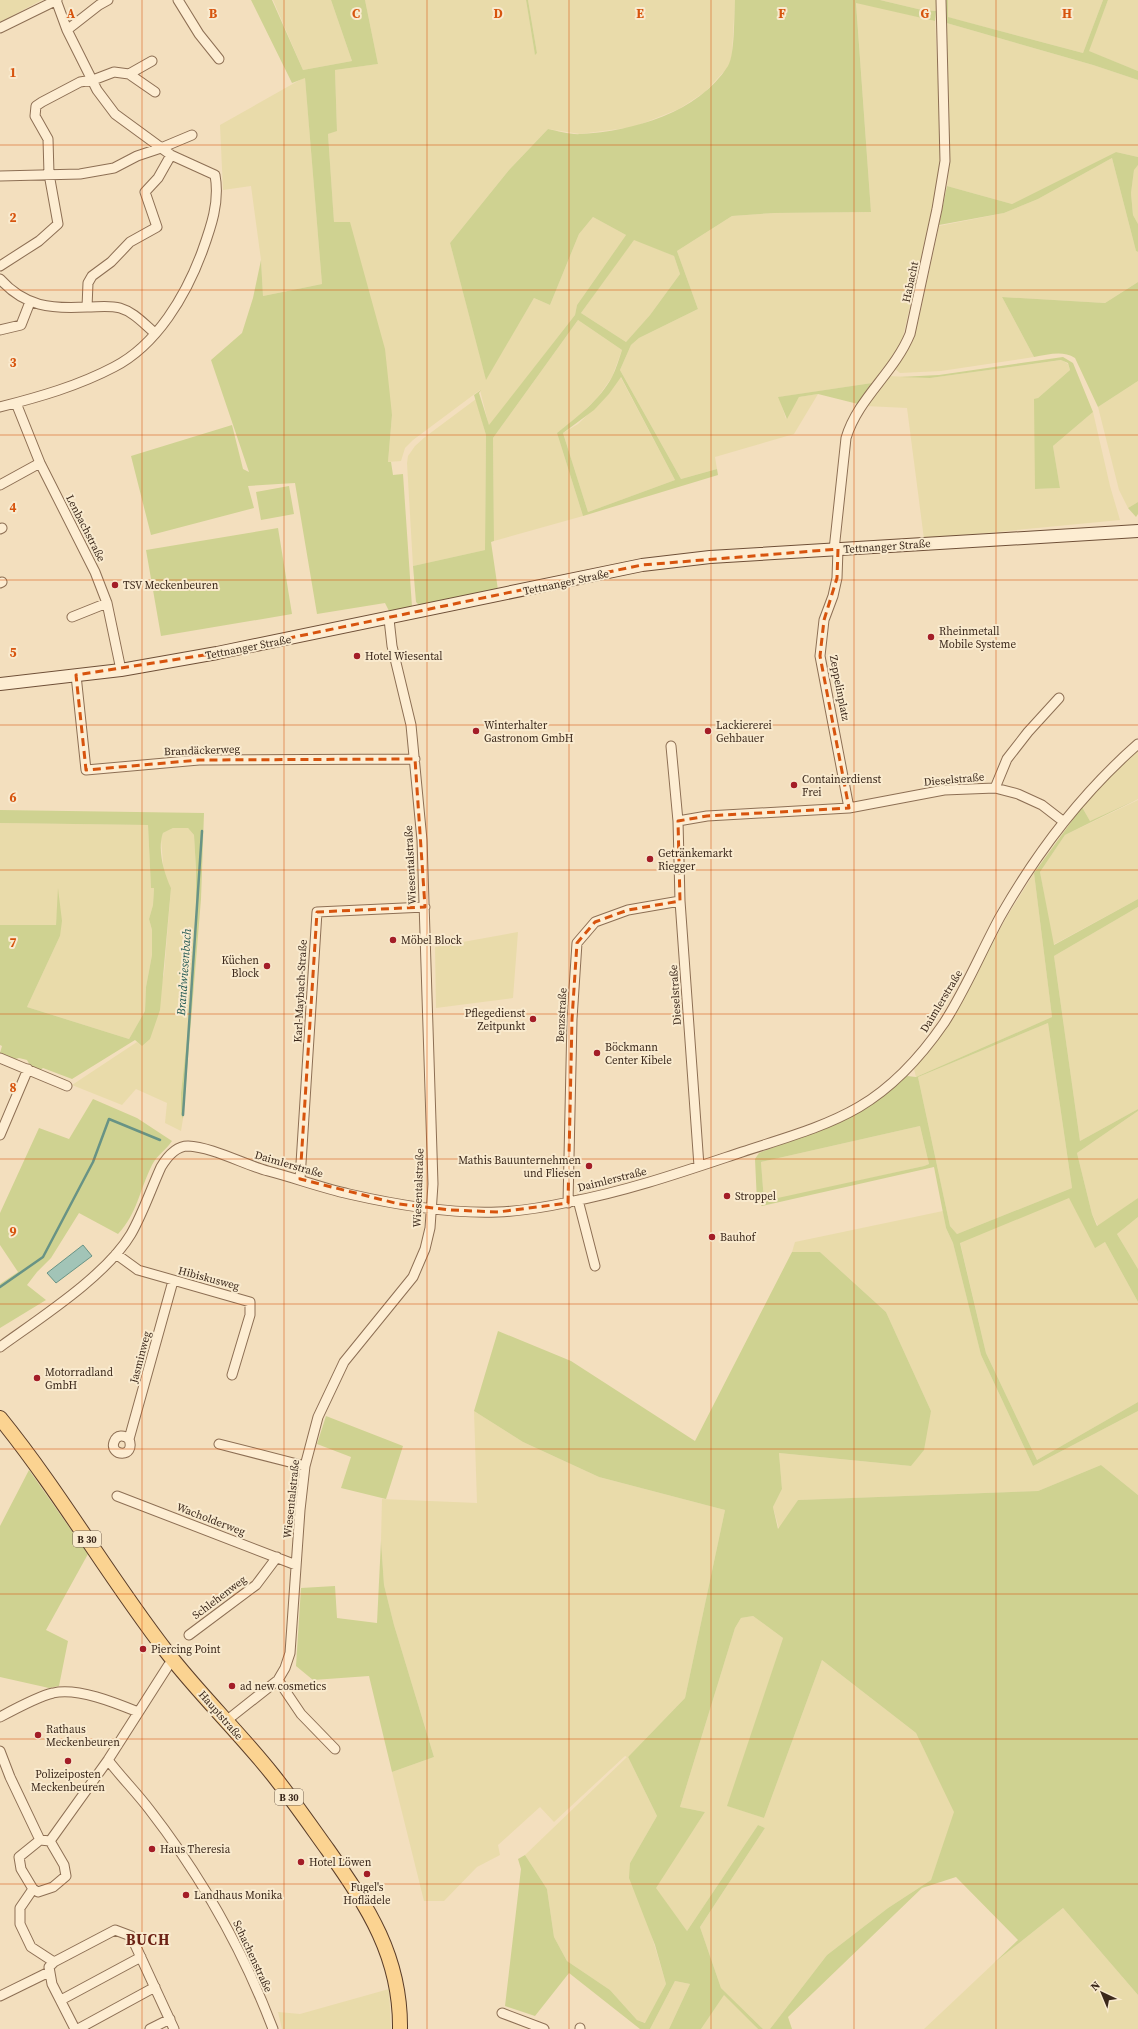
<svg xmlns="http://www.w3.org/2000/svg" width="1138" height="2029" viewBox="0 0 1138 2029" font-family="'Source Serif 4',serif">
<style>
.farmland{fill:#e9dbaa}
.green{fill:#cfd291;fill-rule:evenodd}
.water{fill:#a2c4b7;stroke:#689385}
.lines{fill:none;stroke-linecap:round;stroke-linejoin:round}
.stream{stroke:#689385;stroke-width:2.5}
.street-casing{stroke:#8d6f54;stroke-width:11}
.secondary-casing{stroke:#6f5038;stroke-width:14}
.primary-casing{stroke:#5a3d29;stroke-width:16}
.street{stroke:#fdedd2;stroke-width:9}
.secondary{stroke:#fdedd2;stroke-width:12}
.primary{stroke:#fbd391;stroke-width:14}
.marked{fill:none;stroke:#d7540e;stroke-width:3;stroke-dasharray:8 5;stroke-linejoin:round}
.grid{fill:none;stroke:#d7540e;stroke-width:1;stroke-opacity:0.55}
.poi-dot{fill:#a31d27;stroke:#f9eace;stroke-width:1.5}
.labels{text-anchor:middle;stroke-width:4;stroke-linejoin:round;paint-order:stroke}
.shield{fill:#f9eace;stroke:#746251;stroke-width:1}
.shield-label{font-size:10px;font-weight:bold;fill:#3b281b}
.street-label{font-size:11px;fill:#3b281b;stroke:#f9eace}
.poi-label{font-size:11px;fill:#3b281b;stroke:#f9eace;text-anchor:start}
.water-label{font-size:12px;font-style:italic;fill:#285c56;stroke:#f9eace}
.district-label{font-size:15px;font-weight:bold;letter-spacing:1px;fill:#6c2215;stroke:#f9eace}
.grid-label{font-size:13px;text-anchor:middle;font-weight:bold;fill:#d7540e;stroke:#f9eace;stroke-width:4;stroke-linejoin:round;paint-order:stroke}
</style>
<rect width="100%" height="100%" fill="#f3dfbe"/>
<!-- farmland -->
<path class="farmland" d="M0 0H42L0 22Z
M273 0H331L352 61 303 70Z
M365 0H526L535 54 537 53 528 0H735L732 54 729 66 705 92 679 109 634 127 580 134 548 129 509 170 450 243 486 379 534 298 550 305 579 234 593 217 626 235 577 305 575 315 489 426 480 390 413 440 405 448 401 461 388 462 392 415 334 223 328 134 337 130 335 70 378 64Z
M880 0H938L936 11 922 10Z
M948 0H1103L1083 53 947 17Z
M1108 0H1138V71L1088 51Z
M856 2 935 21 942 165 902 341 892 357 872 383 779 397 786 419 799 397 818 394 794 434 715 457 717 469 681 479 620 370 631 345 639 338 698 309 677 251 732 216 774 213 871 212Z
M943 22 1093 65 1138 80V157L1116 152 1012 204 947 186 950 159Z
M305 77 322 284 263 296 261 260 251 186 223 190 220 125Z
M1112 158 1136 251 1138 252V282L1105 303 1002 297 1034 357 941 371 900 373 895 369 908 346 918 323 939 226 1004 213 1038 199Z
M1138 165V224L1133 215 1131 193 1134 169Z
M634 239 674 256 680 274 650 315 626 342 581 313Z
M578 320 622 350 612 377 598 397 578 417 557 433 583 516 494 541 493 438Z
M1062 360 1068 364 1070 370 1038 398 1035 489 1060 488 1053 446 1093 412 1110 486 1120 520 924 539 907 408 865 406 888 376 930 378Z
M620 376 675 480 588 512 563 433 578 424 609 394Z
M1138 381V502L1128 508 1119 490 1098 407Z
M476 399 486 435 485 550 413 566 407 463 408 456 415 446 425 437Z
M1138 748V799L1090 821 1082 807 1101 785Z
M1138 800V899L1053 945 1040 872 1065 835Z
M0 823 148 825 151 887 154 888 153 905 149 919 152 930V955L146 987 145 1011 129 1039 27 1007 60 936 59 891 56 925H0Z
M173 828H188L194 835 196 869V924L191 1003 181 1093V1114L183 1119 181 1131 165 1123 167 1103 136 1089 122 1105 72 1085 137 1042 142 1046 164 974 171 888 164 874 161 839 163 833Z
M1034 873 1052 1017 916 1077 914 1069 950 1022 1006 918Z
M1138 907V1109L1080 1141 1054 956Z
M518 932 513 998 436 1008 435 947Z
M1048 1023 1072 1188 957 1234 950 1226 918 1077Z
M1138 1111V1198L1098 1226 1092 1214 1077 1153Z
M920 1126 929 1164 924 1166 764 1202 761 1162Z
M1069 1197 1095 1247 1105 1242 1138 1302V1402L1037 1460 986 1353 960 1242Z
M943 1211 946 1228 953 1243 981 1355 1033 1466 1138 1411V1495L1101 1465 1038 1491 798 1500 779 1529 773 1507 782 1489 779 1453 911 1466 931 1411 886 1312 820 1252H792L795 1242Z
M1138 1217V1269L1117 1234Z
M474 1411 523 1442 599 1477 725 1510 685 1698 628 1757 657 1816 630 1863 666 1984 646 2023 637 2020 610 1990 567 1961 554 1937 547 1889 525 1855 627 1757 625 1756 554 1822 540 1807 498 1845 500 1855 477 1867 444 1901H424L392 1772 434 1757 394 1625 384 1585 381 1541 382 1499 477 1503Z
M753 1616 783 1638 728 1806 764 1818 822 1660 916 1733 955 1812 931 1880 888 1908 827 1955 770 2029H763L721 1988 700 1927 765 1828 758 1825 687 1931 655 1888 705 1812 680 1807 735 1628 741 1618Z
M1063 1908 1138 1995V2029H924L994 1963Z
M675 1981 690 1984 669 2029H650Z
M389 1989 391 2029H282L278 2012 300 2014Z
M724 1994 758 2029H701Z"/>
<!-- green -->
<path class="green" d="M251 0H272L303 70 352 61 331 0H365L378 64 335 70 337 131 328 134 334 222H350L385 349 392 415 388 462H391L393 475 403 474 412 607 389 611 385 603 317 614 295 483 248 486 254 508 151 535 131 456 232 425 243 469 249 472 211 360 242 333 253 298 261 260 263 296 322 284 305 78 292 83Z
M526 0H528L537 53 535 55Z
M735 0H880L922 10 936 11 935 21 856 3 871 212 774 213 732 216 677 251 698 309 639 338 631 345 620 370 681 479 717 469 718 475 583 516 557 433C577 417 600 400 612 377 616 369 619 359 622 350L578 320 493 438 494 541 491 542 498 590 419 605 416 602 413 566 485 550 486 435 474 395 481 390 479 393 489 425 575 315 577 305 626 235 593 217 579 234 550 305 534 298 486 380 450 243 509 170 548 129C558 131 571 135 581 134 633 131 698 113 728 66 735 55 734 15 735 0ZM634 240 674 256 680 274 650 315 626 342 581 313ZM621 377 675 480 588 512 563 433 594 410 609 394Z
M944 0H948V17L1083 53 1103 0H1108L1089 51 1138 71V80L1093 65 943 22Z
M1116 152 1138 157V165L1134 170 1131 193 1133 215 1138 224V252L1136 251 1112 158 1038 199 1004 213 939 225 947 186 1012 204Z
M1138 282V381L1098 407 1075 358C1062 350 1048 355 1034 357L1002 297 1105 303Z
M1063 357 1073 363 1093 412 1053 446 1060 488 1035 489 1034 399 1038 398 1070 370 1068 363 1061 360 930 378 900 377 939 375Z
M872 383 858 404 818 394 799 397 787 419 778 397Z
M289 486 294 514 261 520 256 492Z
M1138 502V514L1136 517 1128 508Z
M278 528 292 614 161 636 146 550Z
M1138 799 1065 835 1040 872 1054 945 1138 899V907L1054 956 1080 1141 1138 1109V1111L1077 1153 1092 1214 1097 1226 1138 1198V1217L1117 1234 1138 1269V1302L1105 1242 1095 1248 1069 1198 960 1243 986 1353 1037 1460 1138 1402V1411L1033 1466 981 1355 953 1243 946 1228 934 1167 762 1206 757 1202 755 1159 759 1153 834 1124 861 1111 907 1076 916 1077 1052 1017 1034 873 1082 807 1090 821ZM1048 1023 1072 1188 957 1234 950 1226 918 1077ZM920 1126 929 1164 924 1166 764 1201 761 1162Z
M0 810 204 813 201 899 183 1119 181 1114V1093L191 1003 196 924V869L194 835 188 828H173L163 833C157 849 164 873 171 888L160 1010 150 1039 142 1046 135 1040 72 1079 43 1068 40 1070 31 1067 27 1060 19 1058 15 1059 0 1053 2 1046 0 1045V925H56L58 888 62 921 60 936 27 1007 129 1039 145 1011 146 987 152 955V930L149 919 153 905 154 888H151L148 825 0 823Z
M93 1099 137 1118 172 1141C166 1150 157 1155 152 1165 140 1189 137 1214 118 1234L79 1213 51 1258 37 1272 27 1285 46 1300 0 1328V1284L18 1272 0 1245V1213L39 1128 69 1139Z
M792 1252H820L886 1312 931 1411 924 1450 911 1466 779 1453 782 1489 773 1507 778 1529 798 1500 1038 1491 1101 1465 1138 1495V1995L1063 1908 994 1963 1018 1940 956 1877 922 1888 788 2017 792 2029H770L827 1955 888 1908 931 1880 954 1812 916 1733 822 1660 764 1818 727 1806 783 1638 753 1616 741 1618 735 1628 680 1807 705 1812 656 1888 687 1931 758 1825 765 1828 700 1927 721 1988 763 2029H758L724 1995 701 2029H669L690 1984 675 1981 650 2029H640L569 1973 535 2016 505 2006 521 1869 518 1859 525 1855 547 1889 554 1937 567 1961 610 1990 637 2020 645 2023 666 1984 655 1945 629 1878 630 1863 657 1816 628 1757 685 1698 725 1510 599 1477 523 1442 474 1411 498 1331 571 1361 695 1441Z
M326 1416 403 1446 386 1499 341 1488 351 1457 317 1444Z
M29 1470 88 1554 46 1630 68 1641 59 1686 49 1688 0 1677V1526Z
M381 1541 384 1585 394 1625 434 1757 392 1772 369 1676 313 1680 296 1666 301 1588 335 1586 337 1618 377 1623Z"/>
<!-- water -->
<path class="water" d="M83 1245 92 1256 56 1283 47 1273Z"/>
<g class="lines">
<!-- stream -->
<path class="stream" d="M183 1115 202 831
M0 1287 43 1257 93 1162 109 1119 160 1140"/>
<!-- street casing -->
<g class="street-casing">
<path id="street" d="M178 0 199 34 219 59
M0 28 57 0
M67 30 99 5 108 0
M129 74 155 92
M0 176 80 174 114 168 137 156 161 148 192 135
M0 266 39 241 58 224 49 174 48 139 35 116 36 106 42 102 80 82 93 80 114 72 129 74 152 61
M0 279C25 307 51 309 87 307 98 307 109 305 120 308 134 312 144 324 155 333
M87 307 88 283 92 276 111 262 130 242 157 227 145 192 158 178 171 155
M0 330 21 325 30 302
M16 403 40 463 95 572 107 603 121 670
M0 407C39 397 78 386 114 367 157 345 186 295 202 252 211 227 220 202 215 175L171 155 115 114 97 90 67 30 56 0
M0 485 40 463
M0 529 2 528
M838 549 837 578 833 596 824 620 820 656 849 808
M834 550 846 438C858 398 894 373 910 334L937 209 945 161 941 0
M0 583 2 582
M72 617 107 603
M76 675 86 770 199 760 415 759
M671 746 678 821
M995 788 1007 759 1028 732 1059 698
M0 1058 67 1086
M0 1135 28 1069
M699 1166 680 901 678 821 707 816 849 808 944 790 995 788 1018 794 1042 805 1064 822
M300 1179 317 912 425 907
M578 1200 595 1266
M568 1203 572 1019 577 943 595 922 628 910 680 901
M116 1254 138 1270 250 1302V1315L232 1375
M0 1347C40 1318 106 1276 131 1234 143 1213 151 1189 161 1167 167 1157 176 1146 188 1146 212 1147 245 1165 268 1171 295 1178 322 1188 349 1194 397 1205 449 1214 498 1212 521 1211 546 1207 569 1202 628 1191 685 1171 742 1152 781 1139 823 1128 859 1107 893 1087 922 1055 944 1023 966 989 981 952 1000 917 1037 852 1082 793 1138 744
M129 1439C124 1435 117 1434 114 1442 109 1456 136 1459 129 1439L173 1281
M219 1444 305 1466
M117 1496 296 1565
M189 1635 256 1585 277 1557
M278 1680 301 1714 335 1749
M0 1717C13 1710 39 1696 53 1693 77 1687 116 1703 138 1712
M226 1721 278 1680 285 1668 290 1653 300 1510 305 1466 318 1417 344 1362 413 1277 425 1249 430 1228 433 1184 422 840 411 725 392 646 389 619
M0 1751 10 1777 40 1840
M108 1760C121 1777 136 1792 149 1809 201 1876 243 1950 273 2029
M50 1841 108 1760 168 1666 174 1660
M50 1841 40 1840 19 1857 21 1869 33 1889 20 1908V1924L31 1947 54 1962
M33 1889 38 1892 53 1887 66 1876 64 1865 50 1841
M0 1996 49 1972
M61 2000 141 1957
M502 2013 544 2029
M75 2029 52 1984 49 1967 54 1962 115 1930 131 1936 174 2029
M78 2029 155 1987
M150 2029 170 2019
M580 2029V2028"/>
</g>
<!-- secondary casing -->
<g class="secondary-casing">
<path id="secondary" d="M0 684 121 670 217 653 642 565 710 557 1138 531"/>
</g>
<!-- primary casing -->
<g class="primary-casing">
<path id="primary" d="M0 1418C60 1492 108 1576 166 1651 199 1694 239 1732 273 1775 292 1799 310 1825 328 1850 368 1907 401 1957 400 2029"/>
</g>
<!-- street -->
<use href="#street" class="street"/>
<!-- secondary -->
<use href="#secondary" class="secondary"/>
<!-- primary -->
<use href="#primary" class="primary"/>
</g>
<!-- marked area -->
<path class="marked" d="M838 549 837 578 824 620 820 656 849 808 707 816 678 821 680 901 628 910 595 922 577 943 572 1019 568 1203 498 1212 451 1210 399 1204 300 1179 317 912 425 907 415 759 199 760 86 770 76 675 217 653 642 565Z"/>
<!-- grid -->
<path class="grid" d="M142 0V2029M284 0V2029M427 0V2029M569 0V2029M711 0V2029M854 0V2029M996 0V2029M0 145H1138M0 290H1138M0 435H1138M0 580H1138M0 725H1138M0 870H1138M0 1014H1138M0 1159H1138M0 1304H1138M0 1449H1138M0 1594H1138M0 1739H1138M0 1884H1138"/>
<!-- markers -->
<g class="poi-dot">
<circle cx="115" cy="585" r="4"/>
<circle cx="931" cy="637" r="4"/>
<circle cx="357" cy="656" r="4"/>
<circle cx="476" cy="731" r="4"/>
<circle cx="708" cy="731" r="4"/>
<circle cx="794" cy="785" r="4"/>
<circle cx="650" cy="859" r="4"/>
<circle cx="393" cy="940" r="4"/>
<circle cx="267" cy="966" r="4"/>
<circle cx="533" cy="1019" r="4"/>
<circle cx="597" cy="1053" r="4"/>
<circle cx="589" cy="1166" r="4"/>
<circle cx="727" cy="1196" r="4"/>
<circle cx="712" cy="1237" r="4"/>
<circle cx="37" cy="1378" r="4"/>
<circle cx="143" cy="1649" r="4"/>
<circle cx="232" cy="1686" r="4"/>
<circle cx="38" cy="1735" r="4"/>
<circle cx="68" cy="1761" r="4"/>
<circle cx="152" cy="1849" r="4"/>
<circle cx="301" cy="1862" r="4"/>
<circle cx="367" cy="1874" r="4"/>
<circle cx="186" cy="1895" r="4"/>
</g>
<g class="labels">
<!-- shield labels -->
<g class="shield">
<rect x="73" y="1531" width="28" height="16" rx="3"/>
<rect x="275" y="1789" width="28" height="16" rx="3"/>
</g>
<g class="shield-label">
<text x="87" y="1543">B 30</text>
<text x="289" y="1801">B 30</text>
</g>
<!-- street labels -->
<g class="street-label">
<text transform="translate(910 282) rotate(-78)" y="4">Habacht</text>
<text transform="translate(86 528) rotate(63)" y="4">Lenbachstraße</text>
<text transform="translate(887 546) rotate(-4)" y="4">Tettnanger Straße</text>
<text transform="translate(566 582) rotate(-12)" y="4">Tettnanger Straße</text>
<text transform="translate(248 647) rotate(-11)" y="4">Tettnanger Straße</text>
<text transform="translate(840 688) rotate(79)" y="4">Zeppelinplatz</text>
<text transform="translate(202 750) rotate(-2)" y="4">Brandäckerweg</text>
<text transform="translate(954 779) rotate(-5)" y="4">Dieselstraße</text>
<text transform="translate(410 865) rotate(-93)" y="4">Wiesentalstraße</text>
<text transform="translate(300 991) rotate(-87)" y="4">Karl-Maybach-Straße</text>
<text transform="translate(675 995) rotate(-94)" y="4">Dieselstraße</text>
<text transform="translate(941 1001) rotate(-59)" y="4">Daimlerstraße</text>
<text transform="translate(561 1015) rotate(-87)" y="4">Benzstraße</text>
<text transform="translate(289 1164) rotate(16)" y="4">Daimlerstraße</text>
<text transform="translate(612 1179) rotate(-14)" y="4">Daimlerstraße</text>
<text transform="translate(418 1188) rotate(-88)" y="4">Wiesentalstraße</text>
<text transform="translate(209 1278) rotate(15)" y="4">Hibiskusweg</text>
<text transform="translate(140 1357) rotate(-75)" y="4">Jasminweg</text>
<text transform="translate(291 1499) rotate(-84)" y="4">Wiesentalstraße</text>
<text transform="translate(211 1519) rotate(21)" y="4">Wacholderweg</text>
<text transform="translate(219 1597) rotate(-37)" y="4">Schlehenweg</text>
<text transform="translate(221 1715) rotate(49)" y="4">Hauptstraße</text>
<text transform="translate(253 1956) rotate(65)" y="4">Schachenstraße</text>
</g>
<!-- poi labels -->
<g class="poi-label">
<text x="123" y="589">TSV Meckenbeuren</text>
<text x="939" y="635">Rheinmetall<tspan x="939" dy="13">Mobile Systeme</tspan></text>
<text x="365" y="660">Hotel Wiesental</text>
<text x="484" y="729">Winterhalter<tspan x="484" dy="13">Gastronom GmbH</tspan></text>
<text x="716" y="729">Lackiererei<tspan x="716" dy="13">Gehbauer</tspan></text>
<text x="802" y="783">Containerdienst<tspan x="802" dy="13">Frei</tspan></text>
<text x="658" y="857">Getränkemarkt<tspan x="658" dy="13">Riegger</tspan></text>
<text x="401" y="944">Möbel Block</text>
<text x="259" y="964" text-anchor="end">Küchen<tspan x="259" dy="13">Block</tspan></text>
<text x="525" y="1017" text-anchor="end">Pflegedienst<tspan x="525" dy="13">Zeitpunkt</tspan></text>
<text x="605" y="1051">Böckmann<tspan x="605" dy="13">Center Kibele</tspan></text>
<text x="581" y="1164" text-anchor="end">Mathis Bauunternehmen<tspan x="581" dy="13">und Fliesen</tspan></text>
<text x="735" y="1200">Stroppel</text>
<text x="720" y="1241">Bauhof</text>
<text x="45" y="1376">Motorradland<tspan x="45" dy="13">GmbH</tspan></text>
<text x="151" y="1653">Piercing Point</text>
<text x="240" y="1690">ad new cosmetics</text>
<text x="46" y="1733">Rathaus<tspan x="46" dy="13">Meckenbeuren</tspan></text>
<text x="68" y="1778" text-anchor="middle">Polizeiposten<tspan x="68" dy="13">Meckenbeuren</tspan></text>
<text x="160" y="1853">Haus Theresia</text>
<text x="309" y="1866">Hotel Löwen</text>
<text x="367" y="1891" text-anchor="middle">Fugel's<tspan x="367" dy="13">Hoflädele</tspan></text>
<text x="194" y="1899">Landhaus Monika</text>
</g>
<!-- water labels -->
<g class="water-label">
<text transform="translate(184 972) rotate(-86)" y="4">Brandwiesenbach</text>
</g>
<!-- district labels -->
<g class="district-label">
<text x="148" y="1945">BUCH</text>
</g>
</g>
<g class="grid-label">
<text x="71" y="18">A</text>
<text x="213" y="18">B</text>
<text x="356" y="18">C</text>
<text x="498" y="18">D</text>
<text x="640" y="18">E</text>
<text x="782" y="18">F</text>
<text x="925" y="18">G</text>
<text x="1067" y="18">H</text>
<text x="13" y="77">1</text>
<text x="13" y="222">2</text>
<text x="13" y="367">3</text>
<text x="13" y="512">4</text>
<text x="13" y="657">5</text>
<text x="13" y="802">6</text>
<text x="13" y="947">7</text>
<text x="13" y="1092">8</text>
<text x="13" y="1236">9</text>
</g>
<!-- north arrow -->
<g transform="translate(1102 1993) rotate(316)" stroke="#f9eace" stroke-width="3" paint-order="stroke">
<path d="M0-3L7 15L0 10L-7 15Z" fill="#3b281b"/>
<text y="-6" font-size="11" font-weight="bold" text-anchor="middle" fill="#3b281b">N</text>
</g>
</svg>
